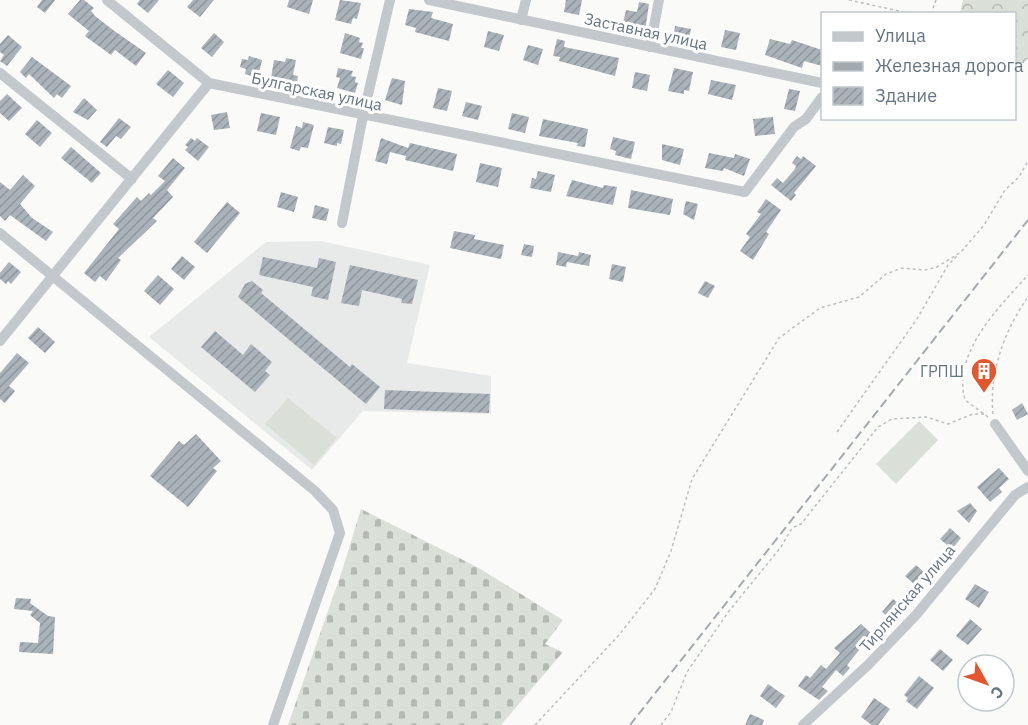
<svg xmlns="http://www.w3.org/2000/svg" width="1028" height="725" viewBox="0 0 1028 725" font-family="'IBM Plex Sans',sans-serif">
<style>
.built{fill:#e8e9e9}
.grass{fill:#dadfd7}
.forest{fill:url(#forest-crowns)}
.cemetery{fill:url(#cemetery-stones)}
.building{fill:url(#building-hatch)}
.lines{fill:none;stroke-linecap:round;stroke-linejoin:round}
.path{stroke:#bbbfc2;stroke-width:1.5;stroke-dasharray:3 3;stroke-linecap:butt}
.street{stroke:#c3c8cc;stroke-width:10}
.rail{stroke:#a2aab0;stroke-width:2;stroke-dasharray:9 4.5;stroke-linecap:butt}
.labels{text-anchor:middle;stroke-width:6;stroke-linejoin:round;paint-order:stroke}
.street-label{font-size:16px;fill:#657683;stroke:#fff}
.poi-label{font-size:16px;fill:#657683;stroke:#fff;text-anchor:end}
</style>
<defs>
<pattern id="forest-crowns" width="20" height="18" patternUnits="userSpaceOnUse" patternTransform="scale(1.5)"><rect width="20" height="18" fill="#dadfd7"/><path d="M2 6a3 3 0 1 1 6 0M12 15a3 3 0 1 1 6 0" fill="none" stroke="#b4b9b4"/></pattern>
<pattern id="cemetery-stones" width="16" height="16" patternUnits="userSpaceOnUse" patternTransform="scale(1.5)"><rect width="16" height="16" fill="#dadfd7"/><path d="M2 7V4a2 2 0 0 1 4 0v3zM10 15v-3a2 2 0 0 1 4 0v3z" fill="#b4b9b4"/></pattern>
<pattern id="building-hatch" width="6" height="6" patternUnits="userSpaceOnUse" patternTransform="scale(1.5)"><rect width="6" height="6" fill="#aab3b9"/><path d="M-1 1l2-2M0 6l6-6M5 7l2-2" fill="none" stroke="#8e969c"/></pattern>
</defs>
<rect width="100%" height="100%" fill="#fafaf8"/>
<!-- built -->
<path class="built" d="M321 241 430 265 407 363 491 376V414L363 411 312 470 149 337 266 242Z"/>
<!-- grass -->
<path class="grass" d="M288 398 337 438 314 465 265 424Z
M919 421 938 440 896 484 876 464Z"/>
<!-- forest -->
<path class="forest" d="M963 0H1028V58L1024 63 1015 64 1014 14 960 13Z"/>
<!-- cemetery -->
<path class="cemetery" d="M361 509 477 567 563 620 545 644 563 652 501 725H288L342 571Z"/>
<!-- building -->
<path class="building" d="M42 0H55L45 13 37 7Z
M80 0H84L94 8 91 11 95 16 113 30 146 53 136 66 115 50 111 55 85 36 89 31 68 14Z
M140 0H159L148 13 137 4Z
M193 0H214L200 17 187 7Z
M289 0H313L309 14 287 7Z
M340 0 361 3 357 19 353 18 351 24 335 20Z
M566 0H582L579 15 564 12Z
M639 2 649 4 644 38 631 35 632 29 622 27 626 10 637 12Z
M409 9 433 12 431 18 453 24 449 41 415 32 416 28 405 25Z
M675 26 691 29 688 42 673 39Z
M725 30 740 33 736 50 721 47Z
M488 31 504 35 499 51 484 47Z
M214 33 224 42 212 57 201 48Z
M345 33 360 38 359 42 363 43 361 48H364L361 59 340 53Z
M8 35 22 47 7 66 0 61 4 55 0 52V44Z
M557 39 565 41 564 47 619 58 615 76 559 61 560 57 553 56Z
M770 39 790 44 792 40 822 50V66L804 61 802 68 765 55Z
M528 45 543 49 538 65 523 60Z
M249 56 262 60 258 78 245 74 246 69 240 67 242 59 248 60Z
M32 57 71 86 62 98 57 94 54 98 29 74 26 78 20 72Z
M286 58 296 60 293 75 298 76 295 91 282 88 284 81 271 78 274 60 285 62Z
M338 68 353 71 351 76 356 77 355 82 358 83 355 93 337 88 340 78 336 77Z
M674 68 693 72 689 91 684 90V94L668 91Z
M168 70 184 83 173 97 156 84Z
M635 72 650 75 647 91 632 88Z
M392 78 405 81 402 105 385 100Z
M711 80 736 85 732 100 708 94Z
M438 88 452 91 447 111 433 108Z
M789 89 800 91 795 111 784 109Z
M7 94 22 108 9 121 0 113V101Z
M84 98 97 110 88 120 73 112Z
M466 102 482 106 478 120 462 116Z
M227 112 230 128 214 130 211 115Z
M261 113 280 117 276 135 257 131Z
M512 113 529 117 525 133 508 129Z
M773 117 775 134 755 136 753 119Z
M119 118 131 127 121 139 116 136 107 147 100 142Z
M543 119 588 129 585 147 577 146 578 143 539 136Z
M37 120 52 133 40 147 25 134Z
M303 122 314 125 308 148 301 147 299 151 290 148 296 126 302 128Z
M328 127 344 130 341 144 337 143V146L324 143Z
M613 137 635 142 631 159 615 155 616 151 610 149Z
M191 138 195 141 197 138 209 147 198 161 185 150 188 147 185 145Z
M381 138 408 148 410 143 457 154 453 171 405 160 406 156 390 152 387 164 375 161Z
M662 144 684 149 680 165 662 160Z
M71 147 101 173 92 183 61 158Z
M709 153 734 158 735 154 750 159 744 176 724 168 723 171 705 168Z
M797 156 801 159 803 156 816 166 794 193 796 195 791 201 771 185 777 178 783 183 795 169 796 166 792 163Z
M173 158 185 168 167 190 173 197 153 218 157 221 118 258 121 260 106 281 100 276 95 282 84 273 119 229 113 224 137 197 141 201 149 193 151 195 165 181 158 176Z
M480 163 502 168 498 187 476 182Z
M538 171 555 175 551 192 530 188 532 178 536 179Z
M23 175 35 186 20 204 32 218 53 232 46 241 10 215 5 221 0 216V182L10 190Z
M572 180 603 188 604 185 617 187 613 205 566 196Z
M631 190 673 199 670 215 628 208Z
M281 192 298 197 294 212 277 207Z
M766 199 781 210 766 232 769 234 753 260 740 251 750 237 746 234 761 214 757 212Z
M686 201 698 204 694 220 683 214Z
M227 202 240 213 207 253 194 242Z
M315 205 329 209 326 221 312 218Z
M454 231 475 235 474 239 504 245 501 259 450 248Z
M524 244 534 246 532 257 521 255Z
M558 252 578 256 579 252 591 255 589 266 567 262 566 267 556 265Z
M182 256 195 267 184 280 171 269Z
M263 257 317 268 319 258 336 262 328 300 311 296 313 287 259 275Z
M9 262 21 272 11 284 8 281 6 284 0 279V273Z
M612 264 626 267 623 282 609 279Z
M350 265 418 280 412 304 401 303 402 299 362 290 359 306 341 303Z
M158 275 174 289 160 305 144 291Z
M252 281 263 290 261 293 350 367 352 364 380 387 366 404 238 297 245 284Z
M705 281 715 286 708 298 698 293Z
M38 327 55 342 45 353 28 338Z
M215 331 243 355 251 344 272 362 265 371 270 375 255 392 201 347Z
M17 353 29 363 9 386 15 391 5 403 0 399V373Z
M385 390 490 394 489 413 384 409Z
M1022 403 1028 414 1017 420 1012 410Z
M196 434 221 461 213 468 217 471 188 507 150 476 179 441 184 445Z
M999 468 1009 479 999 488 1002 492 990 502 977 487Z
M970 503 977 511 969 523 957 511Z
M950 528 961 538 952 549 940 539Z
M916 565 926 574 915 585 905 576Z
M975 584 989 592 979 608 965 599Z
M16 598 31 599 30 603 48 616 55 617 53 654 19 652 20 642 38 643 40 623 30 615 33 611 14 609Z
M893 599 904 608 893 621 882 612Z
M970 619 982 629 968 645 956 636Z
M861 624 872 634 847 665 850 668 843 676 836 670 822 687 828 691 819 700 798 686 806 675 810 678 821 665 826 669 840 653 834 648Z
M940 649 953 660 943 671 930 660Z
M919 676 934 688 917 709 906 701 908 698 904 695Z
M768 684 785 696 776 708 760 696Z
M874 698 890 709 878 725H872L861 717Z
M750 714 764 720 762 725H745Z"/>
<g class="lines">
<!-- path -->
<path class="path" d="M849 0 913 14
M884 14 886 8
M931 14 936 0
M993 414C989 373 1004 331 1028 297
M988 417 965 400C952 353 999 307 1028 275
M837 432 917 319 948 265 958 255
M535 725 619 635 655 589 671 551 692 479 779 338 820 308 859 297 886 274 902 268 925 270 937 267 961 252 984 225 1005 190 1019 177 1028 161
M661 725 671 712 687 672 729 611 781 547 792 528 801 524 878 427 892 419 926 417 948 424 973 414H985"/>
<!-- street -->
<path class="street" d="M107 0 209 83 745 192 794 127 806 119 822 97
M429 0 822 83
M521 20 526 0
M650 47 659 0
M0 73 132 179
M342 223 363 116 390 0
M0 233 315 491 333 510 340 533 273 725
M0 341 209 83
M995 424 1028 471
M803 725 869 664 916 615 1015 495 1028 487"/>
<!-- rail -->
<path class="rail" d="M630 725 1028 220"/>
</g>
<!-- icons -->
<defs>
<g id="building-pin" transform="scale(1.35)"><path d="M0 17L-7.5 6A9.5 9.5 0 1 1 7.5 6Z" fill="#e4572e" stroke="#fff"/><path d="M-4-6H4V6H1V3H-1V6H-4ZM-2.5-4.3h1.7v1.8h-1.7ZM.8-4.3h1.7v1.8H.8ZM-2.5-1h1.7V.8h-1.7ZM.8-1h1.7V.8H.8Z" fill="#fff"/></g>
</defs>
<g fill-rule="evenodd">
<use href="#building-pin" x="984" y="371"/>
</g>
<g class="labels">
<!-- street labels -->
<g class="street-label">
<text transform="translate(646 31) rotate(12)" y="6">Заставная улица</text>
<text transform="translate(317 91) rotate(12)" y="6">Булгарская улица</text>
<text transform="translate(907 598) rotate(-49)" y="6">Тирлянская улица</text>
</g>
<!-- poi labels -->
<g class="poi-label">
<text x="964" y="377">ГРПШ</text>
</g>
</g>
<!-- legend -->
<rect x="821" y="12" width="195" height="108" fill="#ffffff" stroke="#c1c8cd" stroke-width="1.5"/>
<rect x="833" y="32" width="30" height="9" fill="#c3c8cc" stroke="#c1c8cd" stroke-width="1.5"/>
<text x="875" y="42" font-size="18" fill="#657683">Улица</text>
<rect x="833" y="62" width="30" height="9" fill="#a2aab0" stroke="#c1c8cd" stroke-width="1.5"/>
<text x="875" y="72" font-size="18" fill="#657683">Железная дорога</text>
<rect x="833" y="87" width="30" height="18" fill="url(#building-hatch)" stroke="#c1c8cd" stroke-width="1.5"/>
<text x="875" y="102" font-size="18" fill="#657683">Здание</text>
<!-- north arrow -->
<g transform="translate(986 683) rotate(130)"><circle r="28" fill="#ffffff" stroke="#c1c8cd" stroke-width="1.5"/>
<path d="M0-4.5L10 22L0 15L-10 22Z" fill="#e4572e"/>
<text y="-9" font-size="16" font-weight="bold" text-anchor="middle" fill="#657683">С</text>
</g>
</svg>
